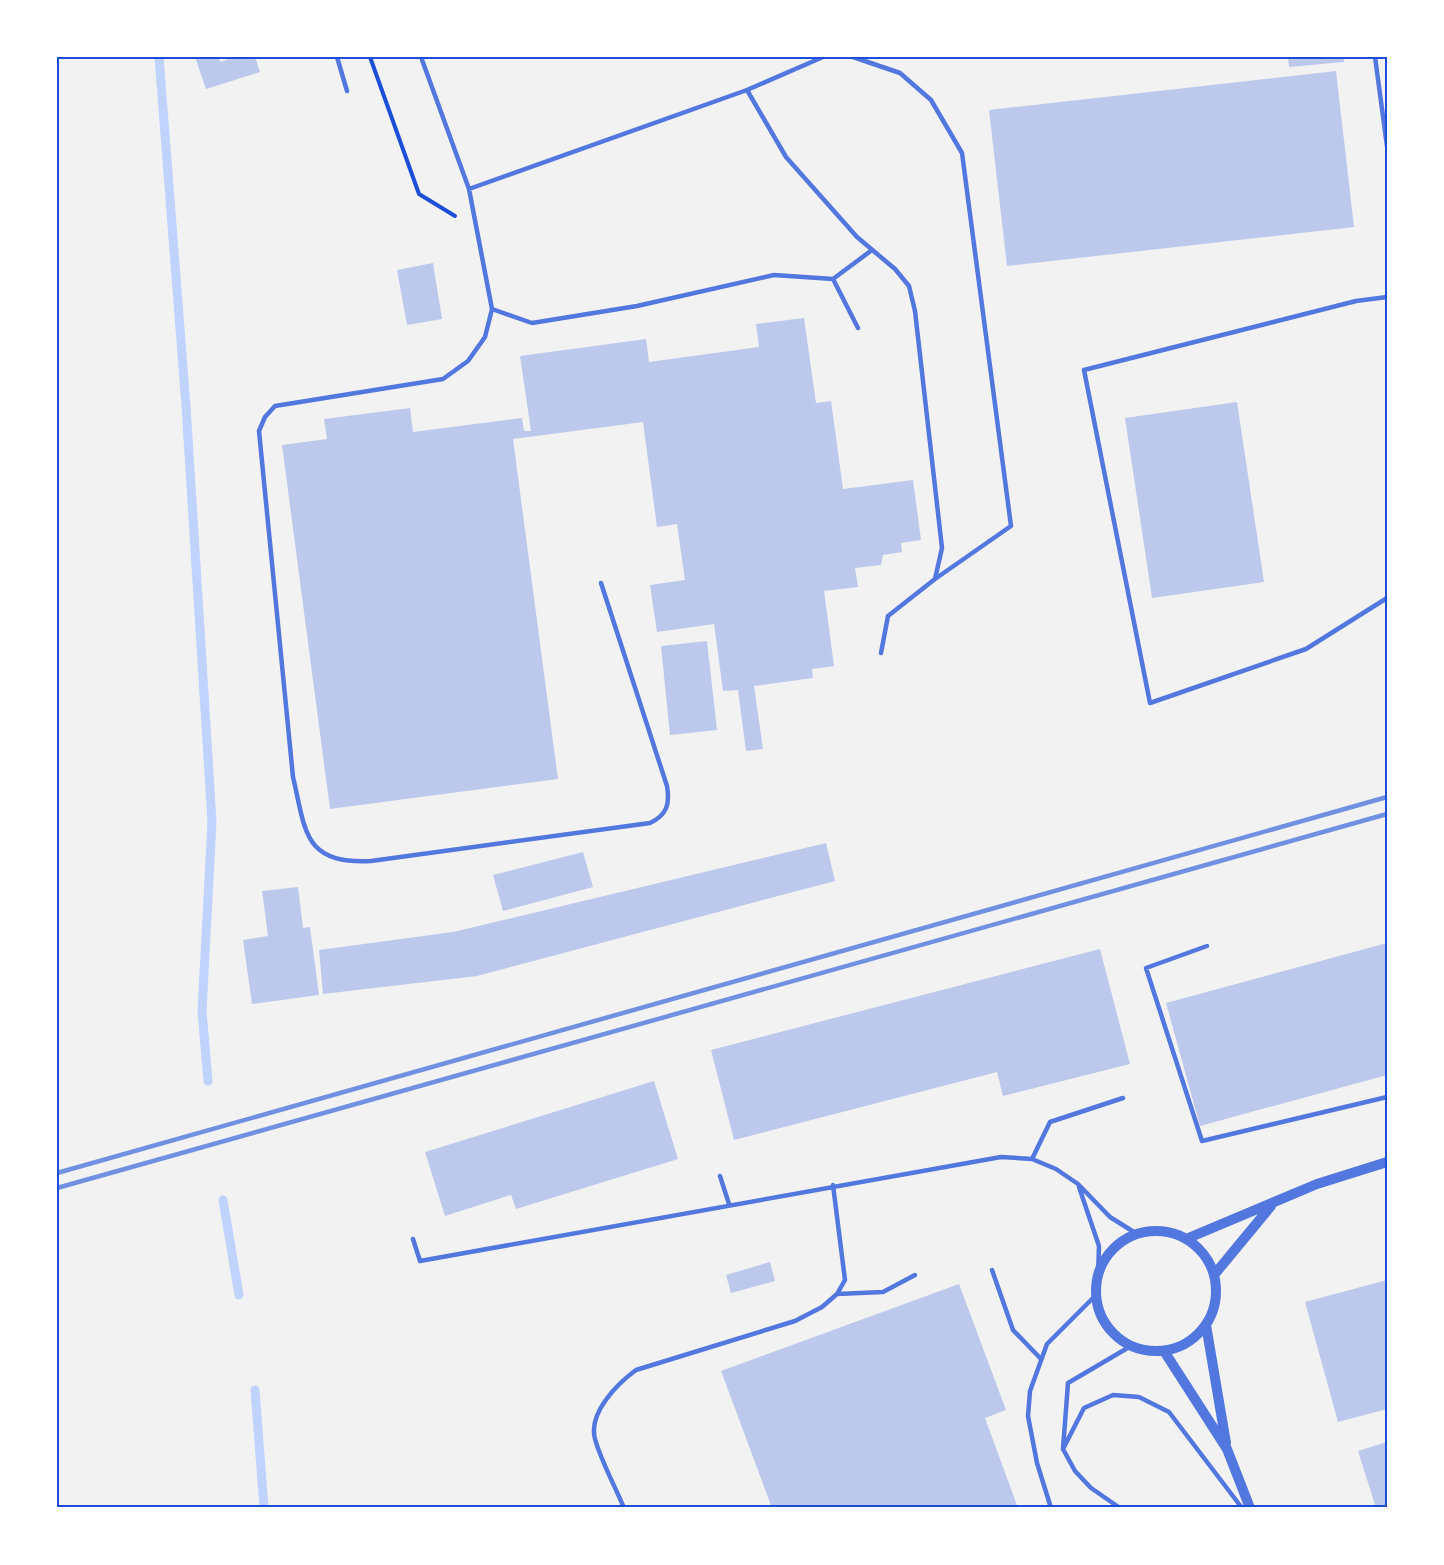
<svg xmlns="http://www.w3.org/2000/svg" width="1444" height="1565" viewBox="0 0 1444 1565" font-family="'Varela Round',sans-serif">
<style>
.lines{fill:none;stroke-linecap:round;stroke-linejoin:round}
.stream{stroke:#bfd3fe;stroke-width:9}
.building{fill:#bdc9ec}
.path{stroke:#1d4ed8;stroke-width:4}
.service{stroke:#5277de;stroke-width:4.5}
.tertiary{stroke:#5277de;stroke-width:10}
.rail{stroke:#7290e2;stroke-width:4.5}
.neatline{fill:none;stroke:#1d4ed8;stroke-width:2}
</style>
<rect width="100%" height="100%" fill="#f2f2f2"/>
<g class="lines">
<!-- stream -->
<path class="stream" d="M159 57 186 406 212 822 202 1011 208 1081
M223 1200 239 1295
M255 1390 264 1508"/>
</g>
<!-- building -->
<path class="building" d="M195 57H219L220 62 235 57H255L260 72 206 89Z
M1288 57H1344V62L1289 67Z
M1336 71 1354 227 1007 266 989 110Z
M433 263 442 319 407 325 397 270Z
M804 318 816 403 831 401 843 489 913 480 921 540 901 543 902 552 883 555 881 565 855 568 858 587 824 591 834 666 812 669 813 678 754 686 763 749 746 751 738 690 723 691 714 624 657 632 650 585 685 580 677 524 657 527 643 422 513 439 558 779 330 809 282 445 327 439 324 419 410 408 413 432 522 418 524 431H531L520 356 646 339 649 362 759 347 756 324Z
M1237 402 1264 582 1152 598 1125 418Z
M707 641 717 730 670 735 661 646Z
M826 843 835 881 477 976 323 994 319 950 453 932Z
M583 852 593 887 503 911 493 875Z
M298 887 303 928 310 927 319 995 252 1004 243 940 268 936 262 891Z
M1387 943V1075L1200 1126 1166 1003Z
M1100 949 1130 1064 1003 1096 997 1072 734 1140 711 1050Z
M654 1081 678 1159 516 1209 511 1195 445 1216 425 1152Z
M770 1262 775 1281 731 1293 726 1275Z
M1387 1280V1409L1338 1422 1305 1302Z
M959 1284 1006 1410 985 1418 1018 1508H772L721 1371Z
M1387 1442V1508H1376L1358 1451Z"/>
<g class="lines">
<!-- path -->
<path class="path" d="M370 57 419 194 455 216"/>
<!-- service -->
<path class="service" d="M337 57 347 91
M421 57 469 189 747 90 823 57
M853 57 900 73 931 100 962 153 1011 526 935 579
M1375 57 1387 146
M747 90 786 157 857 237 895 269 909 286 915 311 942 548 935 579 888 616 881 653
M469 189 492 309 485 337 468 361 443 379 275 406 265 417 259 431 293 777C306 832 303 864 371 861L650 823C667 815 670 804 667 786L601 583
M833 279 872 250
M1387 297 1356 301 1084 370 1150 703 1306 649 1387 598
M492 309 532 323 637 306 774 275 833 279 858 328
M1207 946 1146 968 1202 1141 1387 1097
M1032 1159 1050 1122 1123 1098
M720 1176 729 1204
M1079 1187 1099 1246 1098 1277
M413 1239 420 1261 1001 1157 1032 1159 1056 1169 1078 1184 1110 1217 1137 1234
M992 1270 1013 1330 1041 1359
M837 1294 883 1292 915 1275
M1063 1449 1084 1408 1113 1395 1139 1397 1169 1412 1242 1508
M624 1508C615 1486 601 1461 595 1439 588 1413 617 1384 636 1370L795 1321 822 1307 837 1294 845 1280 833 1185
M1051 1508 1037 1463 1028 1416 1030 1391 1047 1344 1096 1295
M1120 1508 1091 1488 1075 1471 1063 1449 1068 1383 1131 1346"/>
<!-- tertiary -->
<path class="tertiary" d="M1096 1291a60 60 0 1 1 120 0a60 60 0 1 1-120 0Z
M1186 1239 1317 1184 1387 1162
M1214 1275 1271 1206
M1206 1325 1226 1443
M1164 1351 1227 1449 1250 1508"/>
<!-- rail -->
<path class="rail" d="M57 1173 1387 797
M57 1188 1387 814"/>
</g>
<!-- border -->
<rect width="1444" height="1565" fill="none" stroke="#ffffff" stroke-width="117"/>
<rect x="58" y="58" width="1328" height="1448" class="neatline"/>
</svg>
